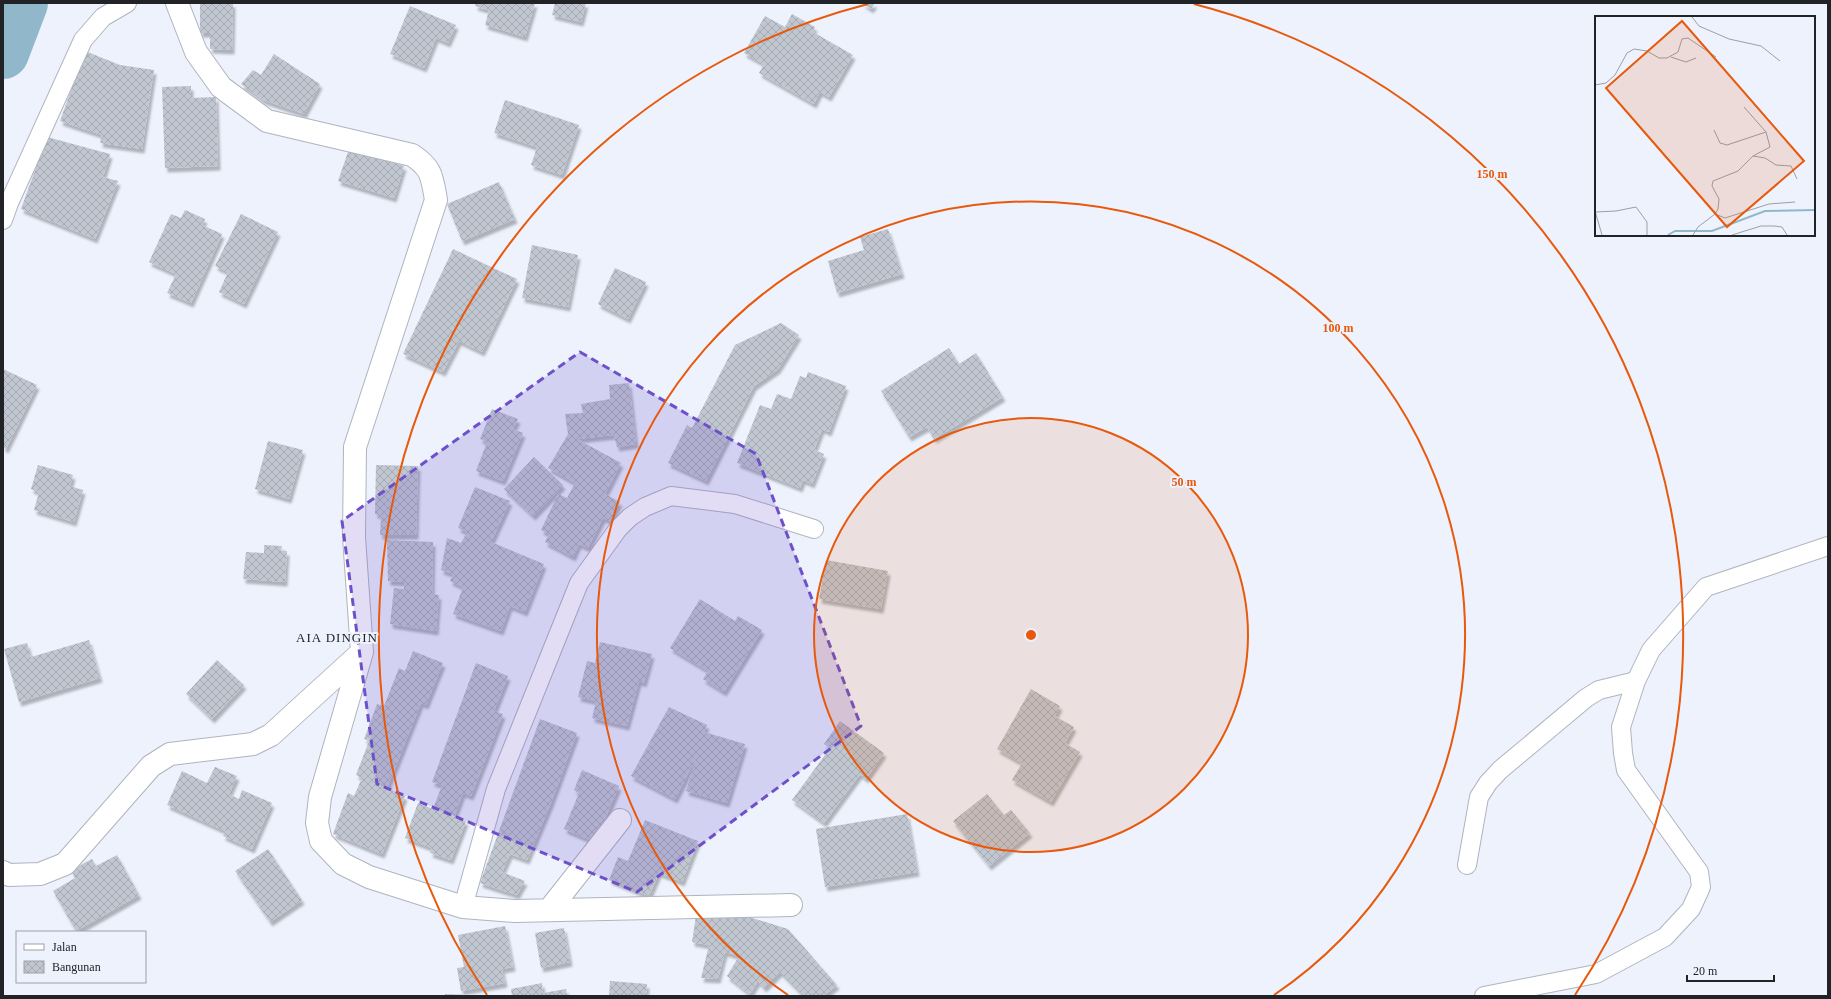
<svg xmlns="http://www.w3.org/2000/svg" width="1831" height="999" viewBox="0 0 1831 999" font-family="'Times New Roman',serif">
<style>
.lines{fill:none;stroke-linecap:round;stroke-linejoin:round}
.river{stroke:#91b8ca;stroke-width:52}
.building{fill:url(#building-cross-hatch);filter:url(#shadow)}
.lane-casing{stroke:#afb4be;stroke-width:20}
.street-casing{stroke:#afb4be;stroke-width:24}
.lane{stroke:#fff;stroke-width:18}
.street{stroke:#fff;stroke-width:22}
.marked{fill:#6d50ca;fill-opacity:0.2;stroke:#6d50ca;stroke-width:3;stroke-dasharray:8 5;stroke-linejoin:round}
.ring{fill:none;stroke:#e8590c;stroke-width:2}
.labels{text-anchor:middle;stroke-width:4;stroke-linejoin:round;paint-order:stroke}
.quarter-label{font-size:13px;letter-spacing:1px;fill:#212327;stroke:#edf2fd}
.inset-river{fill:none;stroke:#91b8ca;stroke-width:2}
.inset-road{fill:none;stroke:#9b9fa7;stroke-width:1}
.view{fill:#e8590c;fill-opacity:0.15;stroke:#e8590c;stroke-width:2}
.inset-edge{fill:none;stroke:#212327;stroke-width:2}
.centre{fill:#e8590c;stroke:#edf2fd;stroke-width:2}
.ring-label{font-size:12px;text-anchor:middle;font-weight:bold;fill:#e8590c;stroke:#edf2fd;stroke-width:4;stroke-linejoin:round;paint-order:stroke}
</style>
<defs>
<pattern id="building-cross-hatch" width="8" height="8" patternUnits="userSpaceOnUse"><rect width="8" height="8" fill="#c1c7d1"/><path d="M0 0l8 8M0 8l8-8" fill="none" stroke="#a6abb3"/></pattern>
<filter id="shadow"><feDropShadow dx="2.5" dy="4.5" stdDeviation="1" flood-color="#0004"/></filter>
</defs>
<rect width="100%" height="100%" fill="#edf2fd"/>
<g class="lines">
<!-- river -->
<path class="river" d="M3 53 22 3"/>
</g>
<!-- building -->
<path class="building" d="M200 3H233L232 50 210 49V33H200Z
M476 3H535L525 37 485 25 489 10 475 6Z
M555 3H586L581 22 552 15Z
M862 3H875L871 9Z
M410 6 456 25 448 43 436 38 424 68 390 54Z
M792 14 815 27 813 32 853 55 829 97 820 92 814 104 759 73 764 64 744 53 765 16 785 27Z
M85 51 120 65 154 70 142 149 100 143 102 135 60 121Z
M274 54 320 84 304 114 263 100 241 84 253 70 261 75Z
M191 86V98L216 97 218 166 165 168 162 87Z
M505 100 579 125 562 175 531 165 537 147 494 133Z
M47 137 110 154 103 177 118 181 95 239 21 209Z
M349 149 404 166 394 198 338 181Z
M499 182 515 219 462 241 447 204Z
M185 210 205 219 202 225 222 234 191 303 167 293 176 274 149 262 171 214 181 218Z
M241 214 278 232 244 304 219 292 228 272 215 266Z
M888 229 902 274 837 293 828 261 864 250 860 237Z
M532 245 578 255 568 307 522 298Z
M453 249 517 279 482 352 459 341 443 372 403 354Z
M615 268 646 282 628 319 598 304Z
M781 323 799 335 778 369 754 386 706 481 668 463 687 425 692 428 735 345Z
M949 348 959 364 976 353 1003 397 934 439 927 427 909 437 881 391Z
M3 369 37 385 6 449 3 447Z
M808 372 846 386 829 432 822 429 814 450 824 454 812 484 803 480 800 488 737 463 760 405 771 409 777 394 791 399 800 376 806 378Z
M629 383 636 444 617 447 614 435 577 439 621 463 605 494 620 502 610 521 603 518 588 548 579 544 573 557 545 542 549 534 541 530 558 494 567 498 575 483 548 468 568 434 565 414 583 413 581 404 610 399 609 385Z
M492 409 518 419 513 429 523 433 503 481 476 471 487 442 480 439Z
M268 441 303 450 289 499 255 489Z
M534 457 563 485 533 516 504 489Z
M38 465 73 475 70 486 83 490 74 522 34 510 39 492 31 489Z
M376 465 418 466 416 535H380L381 515 375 514Z
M475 487 510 501 491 542 544 564 525 612 510 606 501 631 453 614 463 587 450 581 453 574 441 570 447 538 461 543 467 532 458 528Z
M387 540 433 542 432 594 439 595 436 631 390 624 394 588 404 589V582L388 581Z
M264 545 282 546 281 551H287L285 582 243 579 246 552 264 553Z
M826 560 888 571 881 609 819 599Z
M700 599 735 621 738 616 762 630 724 692 703 679 708 671 670 648Z
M89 640 100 678 19 702 4 649 27 643 31 657Z
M600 642 652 654 644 683 639 681 627 726 592 718 596 701 578 697 587 661 595 663Z
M413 651 443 663 426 705 421 703 387 788 405 796 382 854 333 834 348 793 354 796 362 778 356 775 369 741 364 739 377 704 384 706 399 668 405 671Z
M217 660 244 685 212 719 186 694Z
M476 663 508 676 494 711 503 714 488 753 471 796 463 793 454 817 466 821 451 860 430 853 432 848 405 838 418 803 433 809 442 785 432 782Z
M1031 689 1060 706 1055 716 1074 727 1065 743 1080 752 1051 802 1012 780 1022 763 997 749Z
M669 707 707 725 704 732 745 744 727 803 686 791 697 756 675 799 631 776Z
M540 719 577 733 551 803 527 860 510 854 502 872 525 881 517 895 480 883Z
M840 721 884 753 866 779 860 774 824 823 792 800 830 748 824 744Z
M215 767 237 776 229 794 239 799 242 790 272 803 252 849 223 836 225 831 167 805 182 771 207 783Z
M582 770 619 786 595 842 564 829 579 793 574 790Z
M987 794 1004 815 1011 810 1030 833 989 866 953 821Z
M907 814 917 872 825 887 816 829Z
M645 820 698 841 682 882 659 873 649 896 609 880 618 857 628 861Z
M268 849 302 900 270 922 235 871Z
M117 855 139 895 76 931 53 891 75 878 71 870 92 859 96 866Z
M697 909 736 913 788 929 837 985 823 996H804L780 972 764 988 758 981 750 994 727 976 739 956 725 952 718 979 701 978 709 945 692 942Z
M505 926 513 967 502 969 505 983 461 991 457 968 464 967 458 935Z
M564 928 570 962 541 968 535 933Z
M610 981 647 984 646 996H609Z
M542 983 543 993 566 989 567 996H512L511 989Z
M445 994 473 995V996H445Z"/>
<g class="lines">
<!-- lane casing -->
<g class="lane-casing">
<path id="lane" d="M3 220 9 203 83 40 103 17 127 3
M1467 865 1479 797 1488 783 1500 770 1586 698 1599 690 1636 681
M463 907 496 789 579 583 618 529 630 517 645 507 671 496 735 504 814 529
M1484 996 1596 974 1665 937 1691 909 1701 887 1699 872 1626 770 1623 753 1621 727 1636 681 1651 650 1706 587 1828 546"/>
</g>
<!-- street casing -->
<g class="street-casing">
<path id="street" d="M177 3 196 52 221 87 267 121 412 155C432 168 432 177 436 200L355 447 354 537 362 652 320 797 317 823 321 841 343 864 369 877 463 907 515 911 791 905
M3 872 9 875 40 874 65 864 151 766 170 754 253 744 271 735 362 652
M549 910 620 820"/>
</g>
<!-- lane -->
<use href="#lane" class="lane"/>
<!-- street -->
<use href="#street" class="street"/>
</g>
<!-- marked area -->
<path class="marked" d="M580 352 756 454 861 726 637 892 377 784 342 521Z"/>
<!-- distance rings -->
<circle cx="1031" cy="635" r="217" fill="#e8590c" fill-opacity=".12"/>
<g class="ring">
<circle cx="1031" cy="635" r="217"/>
<path d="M788 995A434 434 0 1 1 1274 995"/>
<path d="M487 995A652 652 0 0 1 868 4M1194 4A652 652 0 0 1 1575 995"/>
</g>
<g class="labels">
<!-- quarter labels -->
<g class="quarter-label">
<text x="337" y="642">AIA DINGIN</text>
</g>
</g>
<!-- overview -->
<g transform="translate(1595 16)">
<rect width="220" height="220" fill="#edf2fd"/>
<path class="inset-river" d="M73 219 80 215H117L170 195 220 194"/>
<path class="inset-road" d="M97 1 104 10 134 23 166 30 185 45M76 41 91 46 101 42M0 69 11 67 20 59 32 37 39 33 52 35 64 42H72L83 36 87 23 93 22 121 41M119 114 125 127 132 129 171 116M158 140 170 142 181 149 196 150 202 163M0 195 7 219M1 196 21 195 41 191 52 206V219M120 198 130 202 174 188 200 186M98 219 103 211 120 198 123 193 124 183 117 170 118 165 143 155 158 140 175 131 171 116 149 91M137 219 166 210H179L187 211 192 219"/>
<path class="view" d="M87 5 209 145 132 211 11 72Z"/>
<rect width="220" height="220" class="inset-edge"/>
</g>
<circle cx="1031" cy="635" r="6" class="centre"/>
<g class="ring-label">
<text x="1492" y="178">150 m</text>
<text x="1338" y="332">100 m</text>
<text x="1184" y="486">50 m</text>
</g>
<!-- border -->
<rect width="1831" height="999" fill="none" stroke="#212327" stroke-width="8"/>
<!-- legend -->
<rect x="16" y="931" width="130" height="52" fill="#edf2fd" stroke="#9b9fa7"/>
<rect x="24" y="944" width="20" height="6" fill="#ffffff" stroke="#9b9fa7"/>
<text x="52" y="951" font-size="12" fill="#212327">Jalan</text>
<rect x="24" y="961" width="20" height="12" fill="url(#building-cross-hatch)" stroke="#9b9fa7"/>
<text x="52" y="971" font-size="12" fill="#212327">Bangunan</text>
<!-- scale -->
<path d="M1687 975v6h87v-6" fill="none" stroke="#212327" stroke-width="2"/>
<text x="1693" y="975" font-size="12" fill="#212327" stroke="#edf2fd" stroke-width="3" paint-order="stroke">20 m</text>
</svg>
